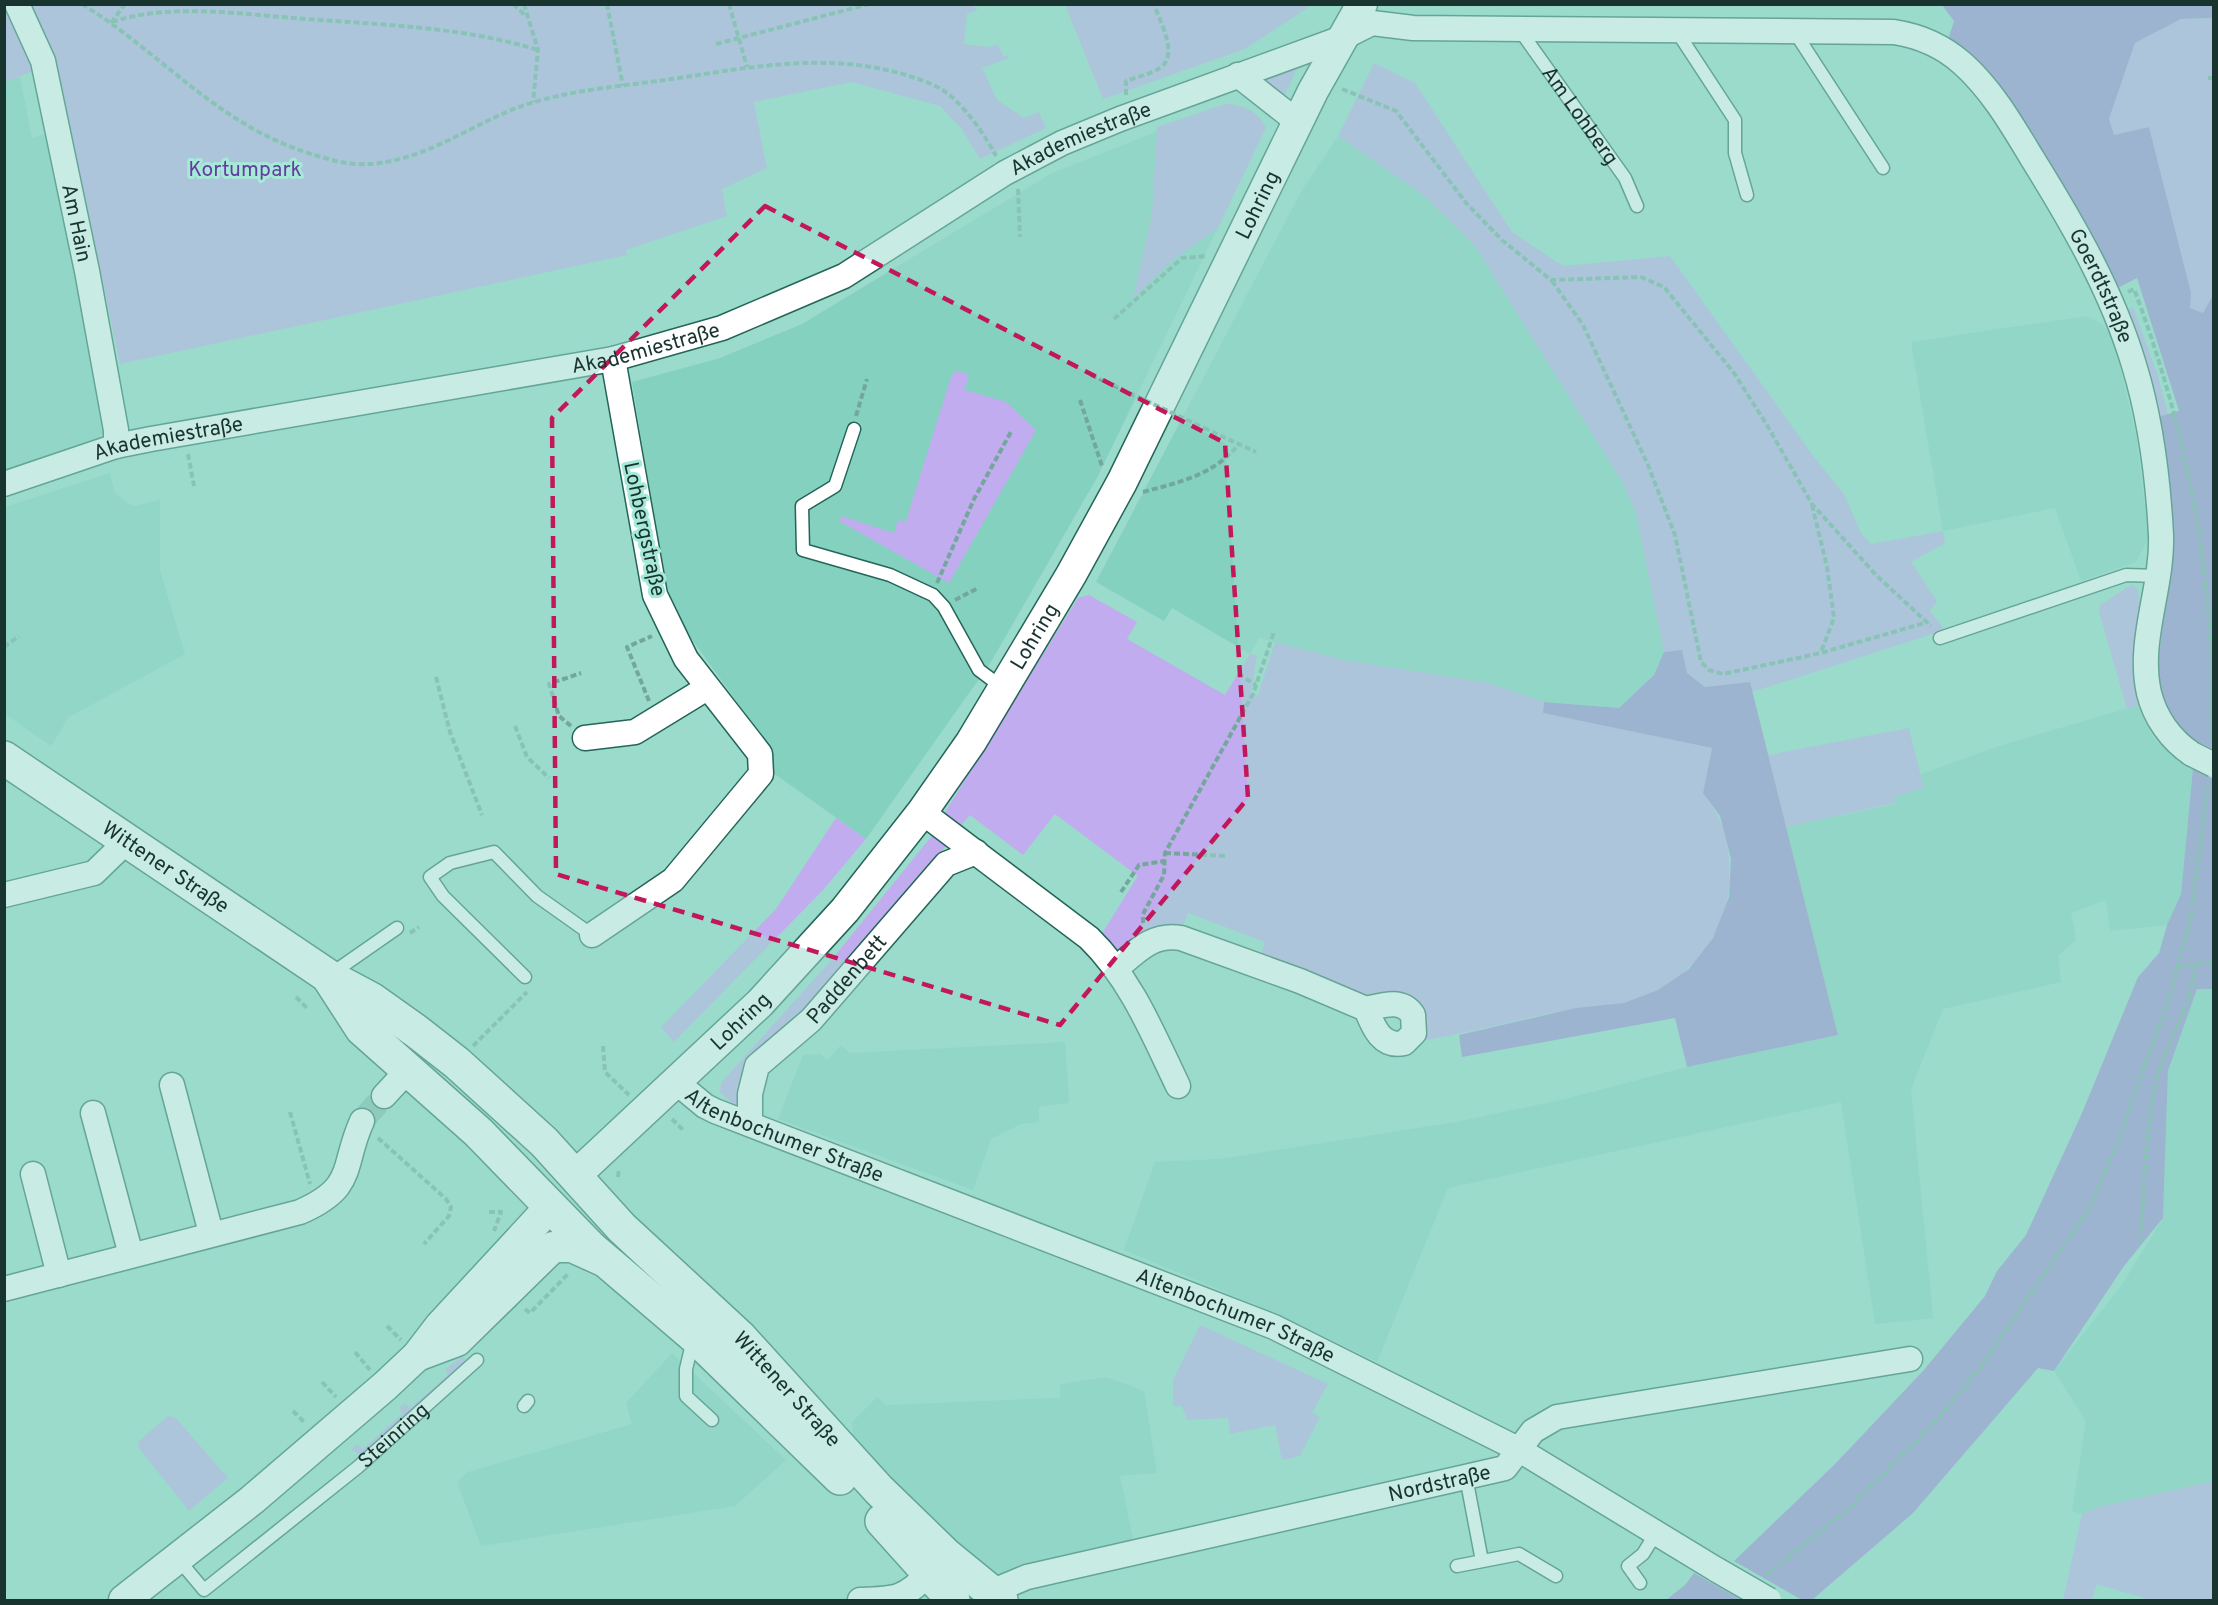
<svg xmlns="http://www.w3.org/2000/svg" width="2218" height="1605" viewBox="0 0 2218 1605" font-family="Overpass,sans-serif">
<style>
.built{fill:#85d1c0}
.green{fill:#c0acee}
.forest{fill:#a086d7}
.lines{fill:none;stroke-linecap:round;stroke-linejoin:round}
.minor-tunnel{stroke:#81b9ac;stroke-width:24;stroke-dasharray:24 12;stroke-linecap:butt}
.service-casing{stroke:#246559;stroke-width:15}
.minor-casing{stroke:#246559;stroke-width:27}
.tertiary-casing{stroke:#246559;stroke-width:33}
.primary-casing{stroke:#246559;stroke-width:36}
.path{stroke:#73a79b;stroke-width:4;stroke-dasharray:6 3;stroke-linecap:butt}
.service{stroke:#fff;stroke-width:12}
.minor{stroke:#fff;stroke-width:24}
.tertiary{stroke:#fff;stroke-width:30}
.primary{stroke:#fff;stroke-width:33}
.minor-bridge-casing{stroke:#246559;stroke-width:27;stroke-linecap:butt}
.path-bridge{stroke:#73a79b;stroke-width:4;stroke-dasharray:6 3;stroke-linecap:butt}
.minor-bridge{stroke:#fff;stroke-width:24}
.marked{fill:none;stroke:#c2185b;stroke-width:4.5;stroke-dasharray:12 8;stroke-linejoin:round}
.labels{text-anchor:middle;stroke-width:6;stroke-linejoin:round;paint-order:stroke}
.street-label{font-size:21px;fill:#19332e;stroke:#a7e9d9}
.park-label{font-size:21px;fill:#643e9e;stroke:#a7e9d9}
</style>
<rect width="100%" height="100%" fill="#9bdbcc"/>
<!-- built -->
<path class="built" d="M20 77 32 138 49 133 106 431 96 440 5 471 4 82Z
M1176 124 1224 215 1098 476 991 662 866 839 772 772 773 752 688 634 665 583 632 382 720 358 802 324 1052 173Z
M1338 136 1422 194 1475 246 1623 483 1636 513 1664 652 1654 675 1619 708 1544 702 1489 683 1344 660 1259 638 1250 654 1172 608 1164 621 1096 582 1302 190Z
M2087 316 2102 324 2113 337 2136 435 2149 537 2136 562 2081 581 2055 508 1943 531 1911 342Z
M110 473 115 493 129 504 135 506 160 500V570L185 654 69 717 51 746 5 714V507Z
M2139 705 2153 737 2172 756 2193 768 2181 894 2167 925 2110 931 2106 900 2071 913 2076 940 2058 956 2061 982 1943 1009 1911 1089 1933 1318 1875 1324 1841 1102 1448 1188 1377 1362 1280 1315 1124 1250 1155 1162 1220 1159 1456 1122 1565 1099 1687 1067 1838 1035 1786 827 1895 804 1893 797 1924 788 1921 774 2002 745Z
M2197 989H2213V1481L2098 1507 2082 1514 2072 1511 2086 1421 2054 1371 2121 1286 2163 1218 2168 1071Z
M1065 1042 1069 1103 1039 1107V1122L1021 1124 991 1139 973 1190 778 1119 803 1055 821 1054 827 1060 841 1045 850 1053Z
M672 1353 786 1460 735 1506 481 1546 457 1482 468 1472 632 1424 626 1403Z
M1106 1377 1144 1391 1157 1473 1120 1476 1133 1540 1127 1547 1002 1575H993L913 1504 853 1439 852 1422 877 1397 886 1405 1060 1398V1384Z"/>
<!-- green -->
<path class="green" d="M971 4 978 10 967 14 964 44 987 47 998 45 1004 57 1008 55 1009 58 982 68 997 100 1024 118 1039 112 1046 128 980 159 961 128 940 106 852 82 754 102 767 168 722 189 727 216 626 250 627 255 120 364 57 62 5 82V5Z
M1065 5H1312L1245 49 1103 99Z
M2213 18 2214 295 2203 313 2190 308V293L2149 127 2114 135 2109 119 2135 43 2181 19Z
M1374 63 1415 83 1512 232 1563 266 1670 256 1814 457 1844 494 1861 533 1871 544 1943 531 1945 543 1911 562 1937 601 1930 611 1945 630 1752 692 1750 682 1705 687 1687 673 1682 651 1664 652 1636 513 1623 483 1475 246 1422 194 1338 136Z
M1298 66 1284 97 1266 81V78Z
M1225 104C1243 105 1257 110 1266 127L1264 132 1218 228 1173 260 1133 299 1152 214 1157 127Z
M2133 307 2158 376 2168 414 2157 417 2124 310Z
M955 370 969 375 965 388 962 389 1006 402 1036 430 949 583 839 521 841 516 894 533 898 520 909 523 906 521 952 374H956Z
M2131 585 2137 588C2145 615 2134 636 2133 663 2132 678 2134 691 2139 705L2127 709 2099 612 2100 605Z
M1089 595 1137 622 1127 639 1225 695 1250 654 1257 655 1251 693 1258 695 1275 642 1344 660 1489 683 1544 702 1543 713 1712 748 1703 793C1726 824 1731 847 1729 886 1726 941 1677 993 1623 1003 1598 1008 1572 1009 1546 1014 1503 1024 1460 1034 1417 1042L1425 1021 1419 1006 1368 995 1260 957 1265 942 1188 913 1182 928C1153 922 1140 938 1117 953L1101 935 1138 876 1055 814 1023 855 970 815 960 827 942 817 1078 598Z
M1909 728 1924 788 1894 797 1895 803 1786 827 1768 755Z
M836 818 866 839 822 891 674 1042 661 1027 776 909Z
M935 832 948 843 739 1103 735 1106 720 1092 721 1083 833 958Z
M1200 1325 1328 1384 1312 1413 1320 1417 1300 1456 1282 1460 1275 1425 1230 1434 1228 1418 1187 1420 1182 1406H1173V1380Z
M463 1357 468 1361 362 1455 351 1450 357 1444 363 1449 403 1413 399 1408 405 1403 410 1408 448 1375 445 1369Z
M168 1416 175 1417 228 1478 189 1511 138 1447 139 1441Z
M2213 1481V1600H2150L2097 1584 2092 1600H2063L2082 1514 2098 1507Z"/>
<!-- forest -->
<path class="forest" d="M1942 5H2213V18L2181 19 2135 43 2109 119 2114 135 2149 127 2191 293 2190 308 2203 313 2213 295V749L2188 737 2174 723 2164 704 2157 676 2170 561 2171 496 2157 417 2179 411 2137 278 2116 289 2104 259 2035 137 1981 67 1948 40 1954 21Z
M1682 650 1687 673 1705 687 1750 682 1838 1035 1687 1067 1675 1018 1462 1057 1459 1035 1576 1008 1624 1003 1658 990 1689 969 1713 938 1729 897 1731 859 1720 816 1703 793 1712 748 1543 713 1544 702 1619 708 1654 675 1664 652Z
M2193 768 2213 779V989H2197L2168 1071 2163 1218 2124 1266 2054 1371 2038 1368 1913 1513 1812 1600H1802L1734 1561 1835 1464 1923 1371 1985 1296 1997 1271 2026 1235 2082 1113 2138 977 2159 953 2167 925 2181 894Z
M1694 1573 1741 1600H1666L1685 1585Z"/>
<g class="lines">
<!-- minor-tunnel -->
<path class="minor-tunnel" d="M362 1121 384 1096"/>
<!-- service casing -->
<g class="service-casing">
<g id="service">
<path id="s1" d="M1519 29 1625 178 1637 206"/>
<path d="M1676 30 1735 120V153L1747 195"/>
<path d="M1794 31 1883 168"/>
<path d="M854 429 835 486 802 506 803 550 890 575 933 595 944 607 979 670 1003 688"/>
<path d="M1940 638 2126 575 2157 576"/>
<path d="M331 974 397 928"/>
<path d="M525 977 443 896 430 877 450 863 494 852 537 896 592 935"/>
<path d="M693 1340 686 1369V1396L712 1420"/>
<path d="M524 1406 528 1401"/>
<path d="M1466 1477 1482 1561"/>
<path id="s2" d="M178 1559 204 1590 358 1467 477 1360"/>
<path d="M1457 1566 1519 1554 1556 1576"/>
<path d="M1640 1583 1628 1566 1643 1554 1656 1533"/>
</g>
</g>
<!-- minor casing -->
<g class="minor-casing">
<g id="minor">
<path id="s3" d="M17 4 43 61 87 271 116 430V446"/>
<path d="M1238 75 1299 123"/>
<path id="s4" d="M4 484 116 446 151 439 613 359 722 328 844 276 1005 173 1062 143 1120 119 1342 38 1372 23 1413 28 1894 32C1920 36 1943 46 1963 64 1992 90 2012 125 2032 158 2073 224 2112 291 2134 365 2151 420 2158 478 2161 535 2163 587 2137 641 2149 693 2155 718 2171 740 2192 754"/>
<path d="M585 738 635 732 707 688"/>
<path d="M922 812 1089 938C1131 979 1153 1034 1178 1086"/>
<path d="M4 895 94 873 128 840"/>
<path d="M592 935 673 880 761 774 760 754 686 659 655 595 613 359"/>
<path d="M1117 968C1137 951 1153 933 1181 938L1300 981 1366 1009C1373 1026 1381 1048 1404 1043L1414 1033 1413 1015C1402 998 1383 1005 1366 1009"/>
<path id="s5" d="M676 1082 705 1106 715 1111 1274 1327 1518 1449 1717 1570"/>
<path d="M172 1085 211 1233"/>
<path d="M384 1096 408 1070"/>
<path d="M93 1113 131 1255"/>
<path id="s6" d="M750 1124V1094L757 1066 811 1020 946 864 976 852"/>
<path d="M33 1174 59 1275"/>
<path d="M4 1289 300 1212C357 1187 341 1167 362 1121"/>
<path id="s7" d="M991 1592 1027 1577 1505 1468 1533 1431 1557 1417 1910 1359"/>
<path d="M860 1600C895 1599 905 1599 929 1573"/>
</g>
</g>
<!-- tertiary casing -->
<g class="tertiary-casing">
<g id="tertiary">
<path id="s8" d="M576 1175 760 1003 845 910 922 812 971 742 1071 575 1122 482 1313 91 1362 4"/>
<path d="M417 1356 457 1341 553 1247H572L603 1261"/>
<path d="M124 1600 252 1500 385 1386 417 1356 440 1326 550 1207"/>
</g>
</g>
<!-- primary casing -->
<g class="primary-casing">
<g id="primary">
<path id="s9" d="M4 758 328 976 371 999 416 1031 457 1063 544 1142 622 1228 740 1337 879 1490 946 1555 1001 1600"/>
<path d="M329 978 362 1029 478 1132 591 1248 694 1336 840 1478"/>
<path d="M882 1521 953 1600"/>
</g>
</g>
<!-- path -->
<path class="path" d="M82 4C163 54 216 124 311 154 325 158 340 163 355 164 418 167 466 126 522 106 567 90 624 86 672 79 752 67 830 51 909 76 925 81 942 87 954 99 970 114 986 137 996 156
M513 4 526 16
M524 4 538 50 533 102
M607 4 623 86
M729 4 747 67
M112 22C172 2 245 15 307 19 385 25 464 27 538 50
M111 23 125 4
M716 44 869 4
M2208 78H2214
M1342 89 1396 111 1467 204 1502 240 1551 280 1641 277 1664 287 1734 373 1767 425 1812 504 1877 576 1931 626
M1126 95V81C1137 77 1152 74 1161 67 1179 54 1159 20 1154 4
M1018 189 1020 237
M1552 281 1583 325 1648 465 1675 535 1701 662 1709 670 1723 674 1821 653 1928 622
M2128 292 2134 289C2188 432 2218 588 2211 742
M1114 319 1182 258 1207 256
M1091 375 1113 385
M1080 400 1102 466
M856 416 867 379
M1204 428 1256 452
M188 454 194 486
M1143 492C1180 482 1214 475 1239 444
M1812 505 1827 567 1834 618 1821 652
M937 583 974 499 1012 430
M955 600 978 588
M4 647 19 636
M1238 674 1256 685
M436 677 450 732 482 815
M649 701 627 647 652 636
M515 726 527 757 549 778
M571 726 559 716 549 684 581 673
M1165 853 1227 856
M1121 892 1139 865 1165 861
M1143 923V914L1164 875 1165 853 1253 694 1274 632
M410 933 419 927
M2178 966 2214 962
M296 997 307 1008
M473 1046 527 992
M603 1046 605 1072 629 1095
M290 1112 310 1184
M672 1119 684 1131
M378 1138 446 1199 451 1207 449 1216 424 1244
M618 1177 619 1168
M489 1212H501L494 1231
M2140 1241C2144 1192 2145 1139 2154 1090 2162 1048 2193 1007 2195 965
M525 1309 530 1313 569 1273
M387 1326 401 1340
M355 1352 370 1370
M322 1382 336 1397
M293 1411 305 1423
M1766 1575 1848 1509 1937 1420 1982 1365 2089 1209 2117 1144 2171 992 2191 916 2208 785"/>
<!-- service -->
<use href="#service" class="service"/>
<!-- minor -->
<use href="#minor" class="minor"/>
<!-- tertiary -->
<use href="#tertiary" class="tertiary"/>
<!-- primary -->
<use href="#primary" class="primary"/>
<!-- minor-bridge casing -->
<g class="minor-bridge-casing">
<path id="minor-bridge" d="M2192 754 2214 765
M1717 1570 1769 1600"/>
</g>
<!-- path-bridge -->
<path class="path-bridge" d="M1113 385 1204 428"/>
<!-- minor-bridge -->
<use href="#minor-bridge" class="minor-bridge"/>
</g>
<!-- marked area -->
<path d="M0 0H2218V1605H0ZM765 206 1225 443 1248 798 1060 1025 556 874 552 418Z" fill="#9bdbcc" fill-opacity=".55" fill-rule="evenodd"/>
<path class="marked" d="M765 206 1225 443 1248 798 1060 1025 556 874 552 418Z"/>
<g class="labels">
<!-- street labels -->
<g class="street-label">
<text dy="7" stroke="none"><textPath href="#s1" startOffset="106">Am Lohberg</textPath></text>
<text dy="7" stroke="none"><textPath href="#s4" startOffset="1143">Akademiestraße</textPath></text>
<text dy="7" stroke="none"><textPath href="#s8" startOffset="1197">Lohring</textPath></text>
<text dy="7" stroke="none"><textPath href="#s3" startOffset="228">Am Hain</textPath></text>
<text dy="7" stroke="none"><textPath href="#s4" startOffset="2319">Goerdtstraße</textPath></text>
<text dy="7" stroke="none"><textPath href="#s4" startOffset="657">Akademiestraße</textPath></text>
<text dy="7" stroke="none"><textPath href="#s4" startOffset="171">Akademiestraße</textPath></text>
<text transform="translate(645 529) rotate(78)" y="7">Lohbergstraße</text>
<text dy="7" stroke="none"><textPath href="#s8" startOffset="711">Lohring</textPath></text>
<text dy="7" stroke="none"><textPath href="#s9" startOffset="195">Wittener Straße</textPath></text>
<text dy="7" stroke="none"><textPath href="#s6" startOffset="184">Paddenbett</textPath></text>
<text dy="7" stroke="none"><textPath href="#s8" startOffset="225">Lohring</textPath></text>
<text dy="7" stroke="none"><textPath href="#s5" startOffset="122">Altenbochumer Straße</textPath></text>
<text dy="7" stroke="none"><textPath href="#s5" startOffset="608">Altenbochumer Straße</textPath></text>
<text dy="7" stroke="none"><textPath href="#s9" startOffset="1011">Wittener Straße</textPath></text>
<text dy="7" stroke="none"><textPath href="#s2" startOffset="285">Steinring</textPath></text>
<text dy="7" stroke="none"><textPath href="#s7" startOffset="462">Nordstraße</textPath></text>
</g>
<!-- park labels -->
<g class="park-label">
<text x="245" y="176">Kortumpark</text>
</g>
</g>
<!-- border -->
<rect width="2218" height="1605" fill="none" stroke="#19332e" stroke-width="12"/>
</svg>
